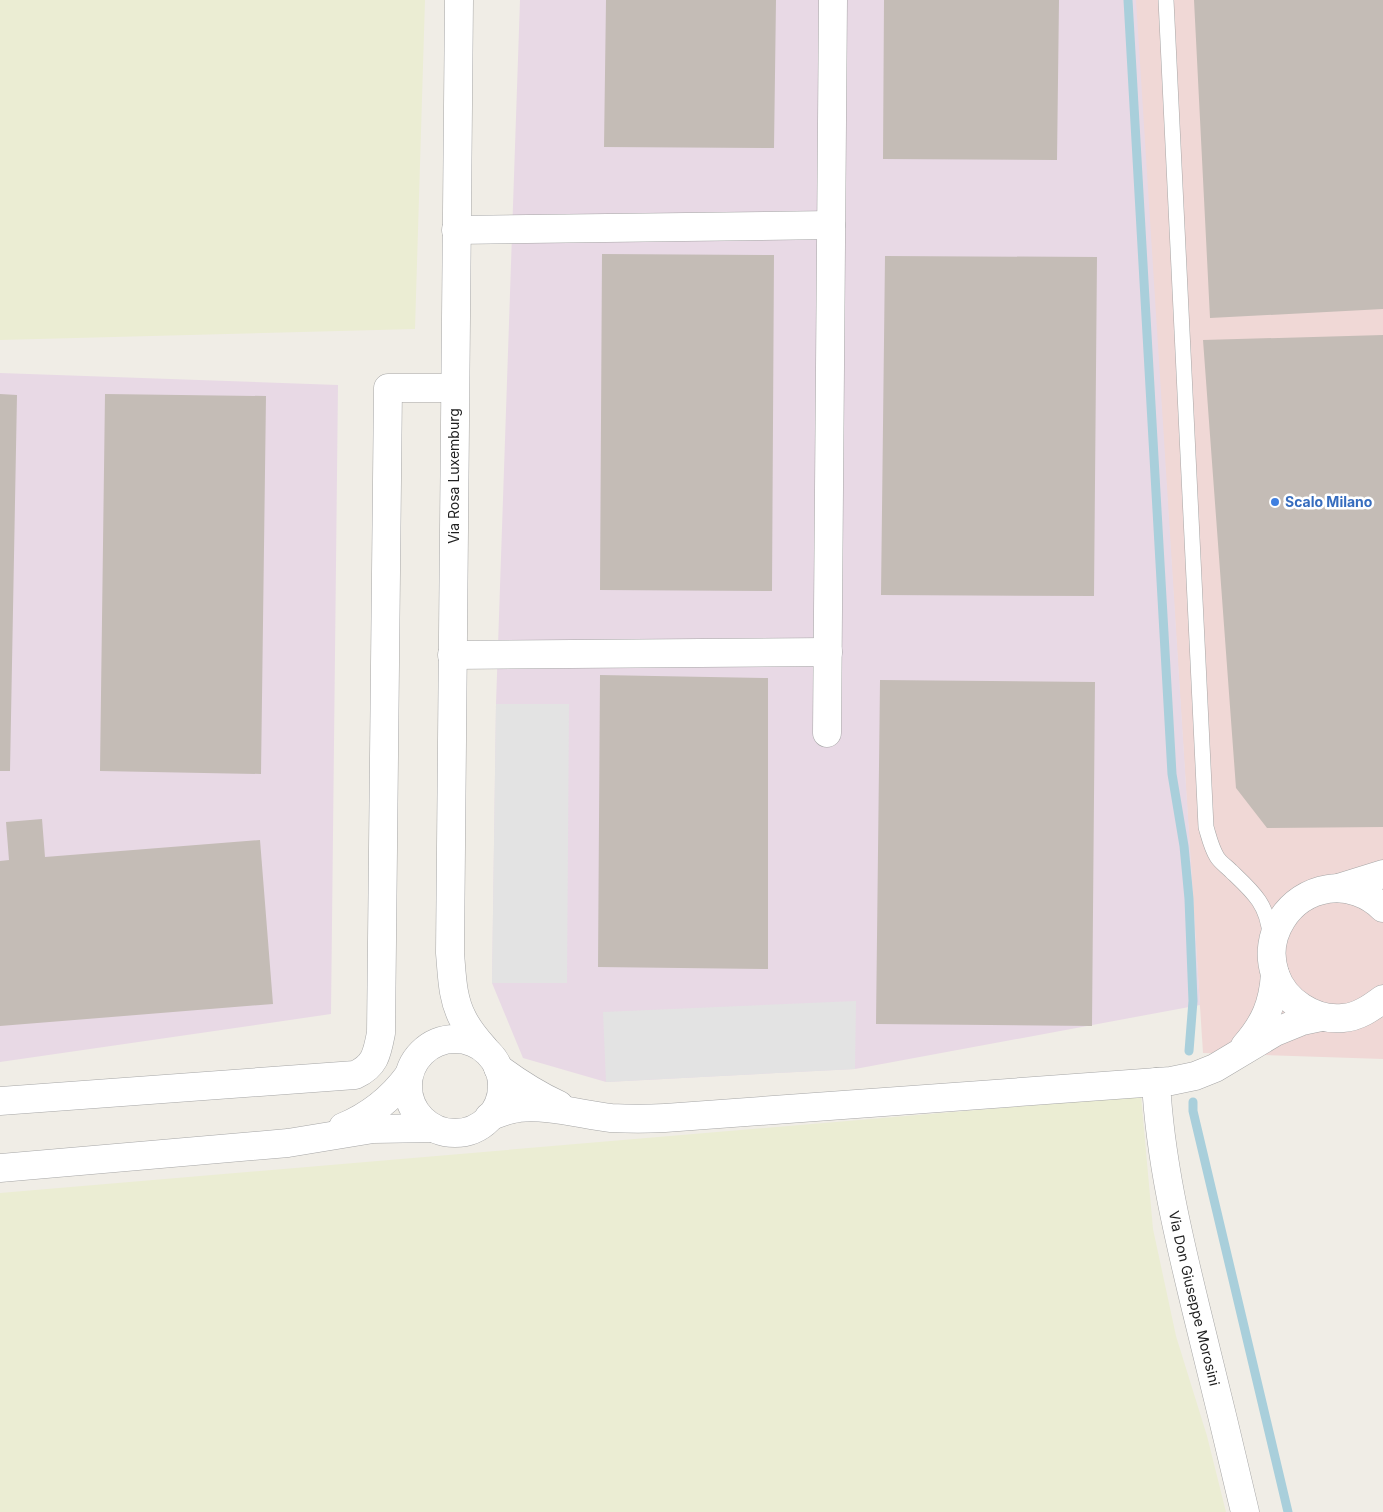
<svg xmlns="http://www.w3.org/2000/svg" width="1383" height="1512" viewBox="0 0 1383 1512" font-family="Inter,sans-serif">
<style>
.commercial{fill:#f0d8d6}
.industrial{fill:#e8d9e5}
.farmland{fill:#ebedd3}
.parking{fill:#e3e3e3}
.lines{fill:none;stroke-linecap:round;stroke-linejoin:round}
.stream{stroke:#a9cfdb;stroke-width:9}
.building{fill:#c4bcb6}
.service-casing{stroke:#a6a6a6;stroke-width:16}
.minor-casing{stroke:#a6a6a6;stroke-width:29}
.service{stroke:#fff;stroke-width:15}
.minor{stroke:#fff;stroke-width:28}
.shop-dot{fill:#3f7fe0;stroke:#fff;stroke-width:2}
.labels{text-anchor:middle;stroke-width:5;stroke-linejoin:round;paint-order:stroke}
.street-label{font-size:14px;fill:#1f1f1f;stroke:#fff}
.shop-label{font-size:14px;font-weight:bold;fill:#366cbe;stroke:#fff;text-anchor:start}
</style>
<rect width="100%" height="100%" fill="#f0ede6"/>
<!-- commercial -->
<path class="commercial" d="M1135 0H1383V1059L1203 1053Z"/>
<!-- industrial -->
<path class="industrial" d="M520 0H1136L1200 1005 855 1069 606 1082 523 1058 492 983 496 704Z
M0 373 338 385 331 1014 0 1062Z"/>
<!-- farmland -->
<path class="farmland" d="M0 0H425L415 329 0 340Z
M1141 1096 1153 1229 1176 1336 1207 1436 1226 1512H0V1193Z"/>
<!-- parking -->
<path class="parking" d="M496 704H569L567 983H492Z
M856 1001 855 1069 606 1082 603 1012Z"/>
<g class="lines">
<!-- stream -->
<path class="stream" d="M1128 0 1172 774 1184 846 1189 899 1193 1001 1189 1051
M1193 1102V1111L1288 1512"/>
</g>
<!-- building -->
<path class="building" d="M606 0H776L774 148 604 147Z
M884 0H1059L1057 160 883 159Z
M1194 0H1383V309L1210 318Z
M602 254 774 255 772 591 600 590Z
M885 256 1097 257 1094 596 881 595Z
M1383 335V827L1267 828 1236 788 1203 340Z
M0 394 17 395 10 771H0Z
M105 394 266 396 261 774 100 771Z
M600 675 768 678V969L598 967Z
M880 680 1095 682 1092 1026 876 1024Z
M42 819 45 857 260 840 273 1004 0 1026V861L9 860 6 822Z"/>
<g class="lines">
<!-- service casing -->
<g class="service-casing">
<path id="service" d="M1166 0 1206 827C1209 837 1211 847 1217 857 1220 862 1226 866 1231 871 1252 891 1268 904 1270 936"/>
</g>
<!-- minor casing -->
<g class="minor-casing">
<g id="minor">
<path d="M459 0 450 953C452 975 452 999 463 1019 468 1029 476 1039 484 1048"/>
<path d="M456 230 831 225"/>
<path d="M452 655 828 652"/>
<path d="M827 733 833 0"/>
<path d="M1338 888 1383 874"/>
<path d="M1383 908C1369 894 1348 886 1328 889 1289 895 1262 935 1275 974 1284 1001 1314 1021 1343 1018 1358 1017 1371 1008 1383 999"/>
<circle cx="455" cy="1086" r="47"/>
<path d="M1245 1046C1265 1023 1273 1004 1275 974"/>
<path d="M498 1068C517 1082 537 1095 559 1105"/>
<path id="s1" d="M1156 1082C1160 1159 1178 1235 1196 1309 1213 1377 1229 1444 1245 1512"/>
<path d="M0 1101 355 1075C375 1066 377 1054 381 1033L388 388H454"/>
<path d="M489 1117C499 1113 508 1109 519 1108 544 1104 584 1115 611 1118 629 1119 647 1119 665 1118L1171 1081 1195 1076 1215 1068 1275 1032 1302 1021 1321 1017"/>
<path d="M343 1127C369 1116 391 1099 408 1076"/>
<path d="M0 1168 288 1143 373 1129 433 1128"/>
</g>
</g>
<!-- service -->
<use href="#service" class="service"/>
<!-- minor -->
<use href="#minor" class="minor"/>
</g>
<!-- markers -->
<circle class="shop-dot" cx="1275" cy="502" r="5"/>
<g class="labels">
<!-- street labels -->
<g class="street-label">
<text transform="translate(454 476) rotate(-90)" y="5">Via Rosa Luxemburg</text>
<text dy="5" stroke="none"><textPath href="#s1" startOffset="220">Via Don Giuseppe Morosini</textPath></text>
</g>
<!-- shop labels -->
<g class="shop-label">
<text x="1285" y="507">Scalo Milano</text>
</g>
</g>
</svg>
